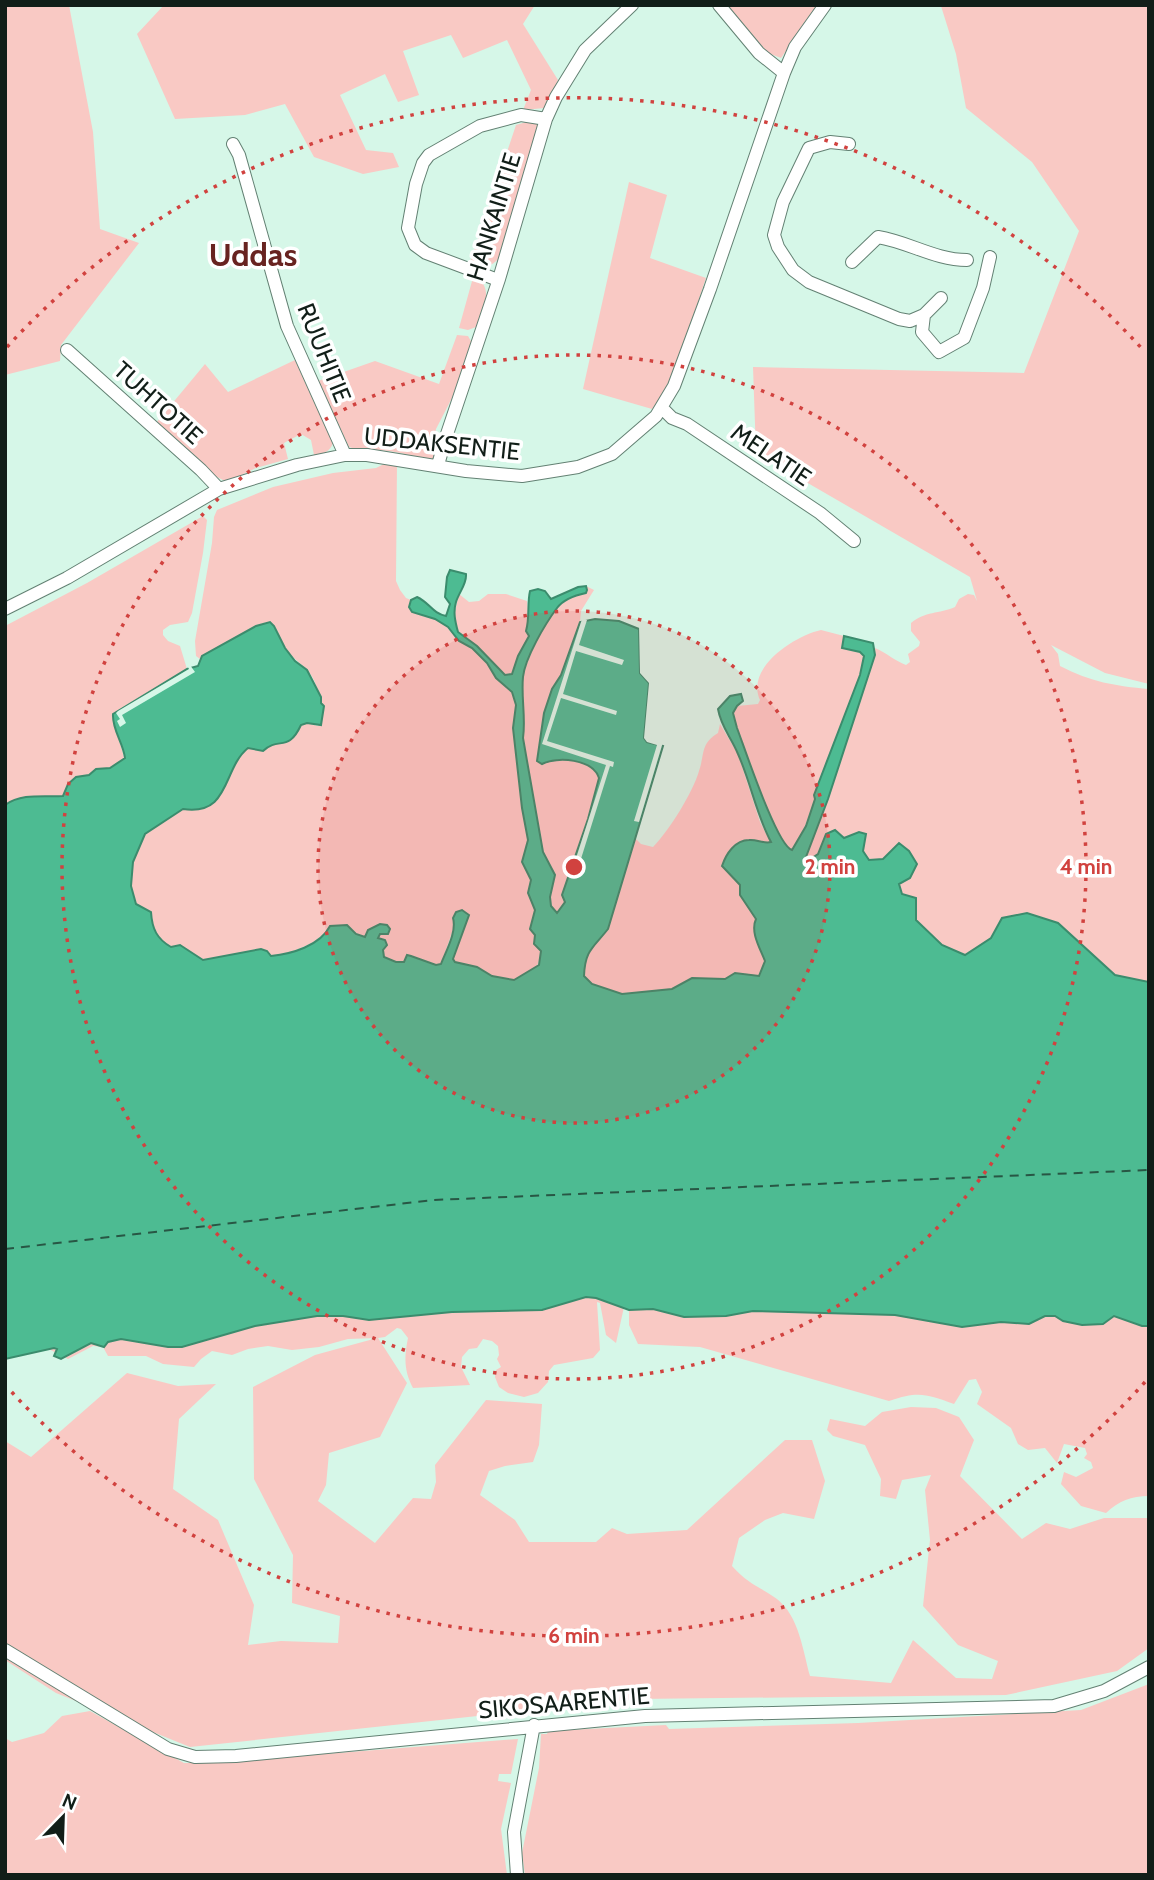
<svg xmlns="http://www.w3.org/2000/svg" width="1154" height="1880" viewBox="0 0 1154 1880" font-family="Cabin,sans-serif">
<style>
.green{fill:#f9c9c4}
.water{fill:#4dbb92;stroke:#3b8c6d;stroke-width:2}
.pier{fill:#d6f7e8}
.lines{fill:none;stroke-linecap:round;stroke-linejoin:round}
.ferry{stroke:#285644;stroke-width:2;stroke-dasharray:9 7;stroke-linecap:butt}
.minor-casing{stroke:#638173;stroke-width:14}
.minor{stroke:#fff;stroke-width:12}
.ring{fill:none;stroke:#d1423f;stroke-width:3.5;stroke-dasharray:3.5 7}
.labels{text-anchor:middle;stroke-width:7;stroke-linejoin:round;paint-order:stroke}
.street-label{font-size:24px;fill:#111e18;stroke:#fff}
.district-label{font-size:32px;font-weight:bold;fill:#682320;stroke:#fff}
.centre{fill:#d1423f;stroke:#fff;stroke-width:3.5}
.ring-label{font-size:21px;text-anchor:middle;font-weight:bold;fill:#d1423f;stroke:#fff;stroke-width:7;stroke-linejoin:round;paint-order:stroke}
</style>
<rect width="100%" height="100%" fill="#d6f7e8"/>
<!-- green -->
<path class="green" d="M5 5H69L93 132 100 229 139 243 61 345 60 361 5 375Z
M164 5H535L523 24 558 80 545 108 523 110 531 90 507 40 463 58 451 35 403 51 419 95 398 102 385 74 340 95 366 150 393 153 399 167 363 174 314 157 285 104 245 115 175 119 137 34Z
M726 5H818L781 58 768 53Z
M939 5H1149V684L1105 673 1051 645 1058 654 1060 666C1091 682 1115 686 1149 689V1496C1131 1496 1119 1501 1106 1513L1081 1506 1061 1484 1064 1472 1076 1477 1093 1468 1091 1462 1084 1458 1087 1454 1085 1448 1064 1444 1057 1463 1045 1448 1028 1450 1018 1444 1011 1428 977 1404 982 1392 976 1379 969 1380 954 1404C926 1394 919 1391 889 1401L700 1347 638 1344 629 1325V1310L624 1307 616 1343 606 1335 600 1303 597 1302 600 1350 593 1358 554 1365 549 1371 548 1382 538 1393 524 1397 508 1393 499 1387 495 1377 496 1370 501 1367 497 1359 499 1355 498 1346 492 1341 483 1339 477 1348 469 1349 462 1357 461 1367 470 1385 413 1388C404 1371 404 1357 408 1338L401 1329 397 1328 385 1337 378 1338 407 1383 380 1437 329 1453 326 1485 318 1501 375 1543 413 1498 431 1499 436 1482 435 1465 486 1400 542 1404 539 1445 533 1462 505 1466 489 1471 480 1495 515 1520 529 1542H596L612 1528 627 1534 687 1530 785 1440H812L825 1481 814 1519 783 1513 765 1520 739 1538 732 1566C749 1585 759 1586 777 1599 799 1616 803 1651 810 1676L891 1683 913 1640 956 1678 992 1679 998 1661 958 1645 923 1606 930 1540 925 1490 931 1475 902 1480 896 1499 880 1496 881 1479 865 1445 833 1436 827 1430 830 1419 865 1426 882 1412 911 1407 936 1408 959 1417 974 1440 960 1476 1022 1539 1046 1523 1070 1529 1104 1518H1149V1648L1117 1671 1006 1695 636 1699 190 1747 56 1693 5 1660V1441L31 1457 127 1373 178 1386 216 1384 179 1419 173 1489 218 1520 254 1605 248 1645 281 1641 338 1643 340 1616 292 1603 293 1555 254 1479 253 1387 315 1355 377 1338 348 1339 319 1347 292 1350 268 1346 248 1349 232 1355 212 1351 201 1359 194 1367 163 1364 146 1356H108L103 1347 93 1346 68 1359 37 1343 1013 964 845 951 806 857 828 799 875 655V648C887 653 895 661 906 665L910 662 908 654 919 646 920 642 911 631V623C925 611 939 614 955 607L959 599 968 594 974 595 977 601 970 577 756 453 753 367 1024 373 1079 231 1032 162 966 108 956 54 941 6Z
M533 120 539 124 499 258C489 269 483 268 470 263L516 125Z
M629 182 667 195 650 258 706 278C693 315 677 380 652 409L583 389Z
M474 274C495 290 484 306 476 327L468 330 459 328Z
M457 335 468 336 472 343 452 398 436 429 432 452 435 457 434 459C419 458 404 453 389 451 375 449 362 452 349 447L318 381 375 361 439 384Z
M295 360 333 443C330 452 323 454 314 455L311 440 301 434 284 443 288 459 256 468 227 482 213 475 156 423 205 364 228 392Z
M390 461 397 463 396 581 400 590 406 598 411 600 409 607 412 612 435 619 449 627 459 641 472 648 487 663 496 678 512 692 516 705 513 728 522 808 528 840 522 862 531 880 528 893 535 910 530 929C551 952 536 969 522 990H447L455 924 441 964 389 977 378 938 380 934 368 930 365 937H361L347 925 330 926C323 941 310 944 296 950L325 1025 159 940 152 924 151 912 136 904 131 886 133 862 149 824 249 748 263 751C277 739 291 746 301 725L307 723 318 726C320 708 321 683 306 669 299 662 289 655 284 646 279 637 278 628 270 622L256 626 200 659 196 656 195 641 212 543 214 517 217 510 273 487 333 473 376 468Z
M203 516 207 520 203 553 192 613 188 622 170 625 163 630V635L168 641 180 646 187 669 113 714C114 733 125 749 125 769L5 831V626L87 583Z
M586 586 594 590 581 611 580 622 561 675 552 689 537 761 542 764C557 756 593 759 599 778L588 819 562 895 565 902 557 913C545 902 554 889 555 875L543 852 523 738C525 720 521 702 522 684 523 665 546 619 559 606 566 599 578 595 587 590Z
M459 594 469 602 479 601 488 594H506L527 601 529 620 526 631 529 636 518 656 512 674 505 675 500 672 477 646 458 632 454 616Z
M821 630 844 636 842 648 860 652 864 656 860 675 814 795 815 799 805 826 793 850 790 851C774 838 746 753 737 728L733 713 737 706 758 704 760 700C745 668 794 636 821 630Z
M720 724 738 754 760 822 771 843 765 976 681 995H596L578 968 635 838 641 844 653 847C669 831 693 792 699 771 705 754 700 744 718 733Z
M1149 1684V1875H525L522 1853 539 1768 541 1734H547L548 1731 666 1725 669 1729 858 1723 1081 1710Z
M90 1711 184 1763H208L518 1739 511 1774H499L498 1781 511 1783 501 1829 507 1875H5V1738L12 1742 44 1733 62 1716Z"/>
<!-- water -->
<path class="water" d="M450 570 466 574C467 584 459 592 456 602 453 612 455 621 458 632L477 646 505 675 512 674 518 656 529 636 526 631C530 617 527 604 530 591L538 589 545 591 551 599 578 587 586 586 587 590 586 593C576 595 563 600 557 608 545 624 525 658 523 677 521 698 526 718 523 738L543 852 555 875 550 897 551 906 557 913 565 902 562 895 588 819 599 778C593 759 557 756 542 764L537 761 544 713 552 689 561 675 580 622 595 619 619 621 639 629 640 673 649 683 644 738 647 742 663 746 608 929C593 948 585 950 584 976L592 984 622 994 672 989 692 978 725 979 735 973 759 976 765 961C760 948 750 932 756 919L740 895V885L722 866C726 854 735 840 749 840 757 839 763 844 771 842 756 814 751 783 738 754 731 737 721 727 718 709L730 696 741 694 743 701 737 706 733 713 737 728C745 749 777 846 792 850L806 826 815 799 814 795 860 675 864 656 860 652 842 648 844 636 873 643 875 655 828 799 806 857 809 860 818 854 826 834 835 830 844 838 859 832 866 834 863 851 869 860 883 859 899 843 909 851 917 864 910 878 899 884 902 894 916 898V920L942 945 965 955 991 938 1002 918 1027 913 1058 923 1115 975 1149 982V1326H1142L1114 1316 1103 1324 1082 1325 1063 1321 1055 1316H1045L1029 1324 1001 1322 962 1327 895 1315 753 1311 726 1316 684 1317 653 1309 629 1310 596 1298 586 1297 542 1310 452 1312 369 1320 343 1316H317L255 1326 182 1347H168L121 1339 108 1342 104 1347 91 1343 61 1359 54 1356 57 1349 54 1348 5 1359V805C22 793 43 797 63 796L68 784 76 777 89 775 96 769 110 768 125 758C123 742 112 730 113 714L187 669 198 666 202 656 256 626 270 622 274 626 285 648 295 661 307 670 321 697V703L324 706 321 725 307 723 301 725C288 753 279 736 263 751L248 748C222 769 231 816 183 809L145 834 133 862 131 886 136 904 151 912C152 929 157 939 171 947L180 945 203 960 261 949 267 951 271 956C291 954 320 946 330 926L347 925 356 934 365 937 368 930 380 924 387 925 390 929 388 934H380L378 938 385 940 387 945 383 950 384 957 396 962H404L407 955 411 956 436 965 441 964C446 951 457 932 453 918L456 912 462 910 469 915 453 959 455 962 477 967 492 976 514 980 539 965 541 951 534 944 535 935 530 929 535 910 528 893 531 880 522 862 528 840 522 808 513 728 516 705 512 692 496 678 487 663 472 648 459 641 448 627 435 619 412 612 409 607 411 600 417 597C430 603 432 613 446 616L450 604 445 597 447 577Z"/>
<!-- pier -->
<path class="pier" d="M582 619 587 620 579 645 624 660 622 665 576 651 563 694 617 711 616 715 561 698 547 741 614 762 613 767 610 766 575 878 570 877 606 765 542 744Z
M639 625 643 628 644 672 652 682 648 737 663 742 639 822 634 821 657 745 647 742 644 738 649 683 640 673Z
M187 665H190L195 672 122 715 126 723 120 727 117 721 120 719 116 713 118 711 189 669Z"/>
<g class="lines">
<!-- ferry -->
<path class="ferry" d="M5 1249 434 1200 1149 1170"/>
<!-- minor casing -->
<g class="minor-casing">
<path id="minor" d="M719 5 759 53 784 73
M233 144 239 155 287 326 345 455
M849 144 830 142 809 148 783 202 774 235 778 247 793 270 809 282 899 319 910 321 924 315
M852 262 878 237C909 242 935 260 967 260
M498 280 426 253 415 245 408 228 416 184 423 163 429 155 480 126 521 115 546 119
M941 298 924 315 922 332 939 352 964 338 983 288 990 257
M67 350 201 470 219 489
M662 408 672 418 687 424 820 513 854 541
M438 465 445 440 499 279 546 119 556 97 585 50 632 5
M5 609 67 578 219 489 297 465 345 455H367L466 471 522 476 578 467 612 454 656 416 674 386 710 289 784 73 795 47 825 5
M5 1650 168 1749 195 1757 236 1756 645 1716 1054 1706 1104 1691 1149 1667
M517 1875 514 1832 534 1725"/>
</g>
<!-- minor -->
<use href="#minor" class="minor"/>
</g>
<!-- distance rings -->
<circle cx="574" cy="867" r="256" fill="#d1423f" fill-opacity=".12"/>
<g class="ring">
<circle cx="574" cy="867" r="256"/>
<circle cx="574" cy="867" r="512"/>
<path d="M1145 1382A769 769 0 0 1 7 1387M7 347A769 769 0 0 1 1145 352"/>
</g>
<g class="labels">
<!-- street labels -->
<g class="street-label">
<text transform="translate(494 217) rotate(-73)" y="8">HANKAINTIE</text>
<text transform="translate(324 353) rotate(68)" y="8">RUUHITIE</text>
<text transform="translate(158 403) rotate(42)" y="8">TUHTOTIE</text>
<text transform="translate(442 444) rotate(6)" y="8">UDDAKSENTIE</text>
<text transform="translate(771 455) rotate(34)" y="8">MELATIE</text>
<text transform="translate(564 1703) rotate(-5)" y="8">SIKOSAARENTIE</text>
</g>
<!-- district labels -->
<g class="district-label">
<text x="253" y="266">Uddas</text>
</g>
</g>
<circle cx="574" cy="867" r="10" class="centre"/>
<g class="ring-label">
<text x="830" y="874">2 min</text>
<text x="1086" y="874">4 min</text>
<text x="574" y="1643">6 min</text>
</g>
<!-- border -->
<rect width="1154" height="1880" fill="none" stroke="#111e18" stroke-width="14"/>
<!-- north arrow -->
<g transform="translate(63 1817) rotate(23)" stroke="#ffffff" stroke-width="5" paint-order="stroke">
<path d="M0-5L12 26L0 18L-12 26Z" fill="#111e18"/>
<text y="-10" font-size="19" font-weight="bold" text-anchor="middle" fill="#111e18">N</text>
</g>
</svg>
